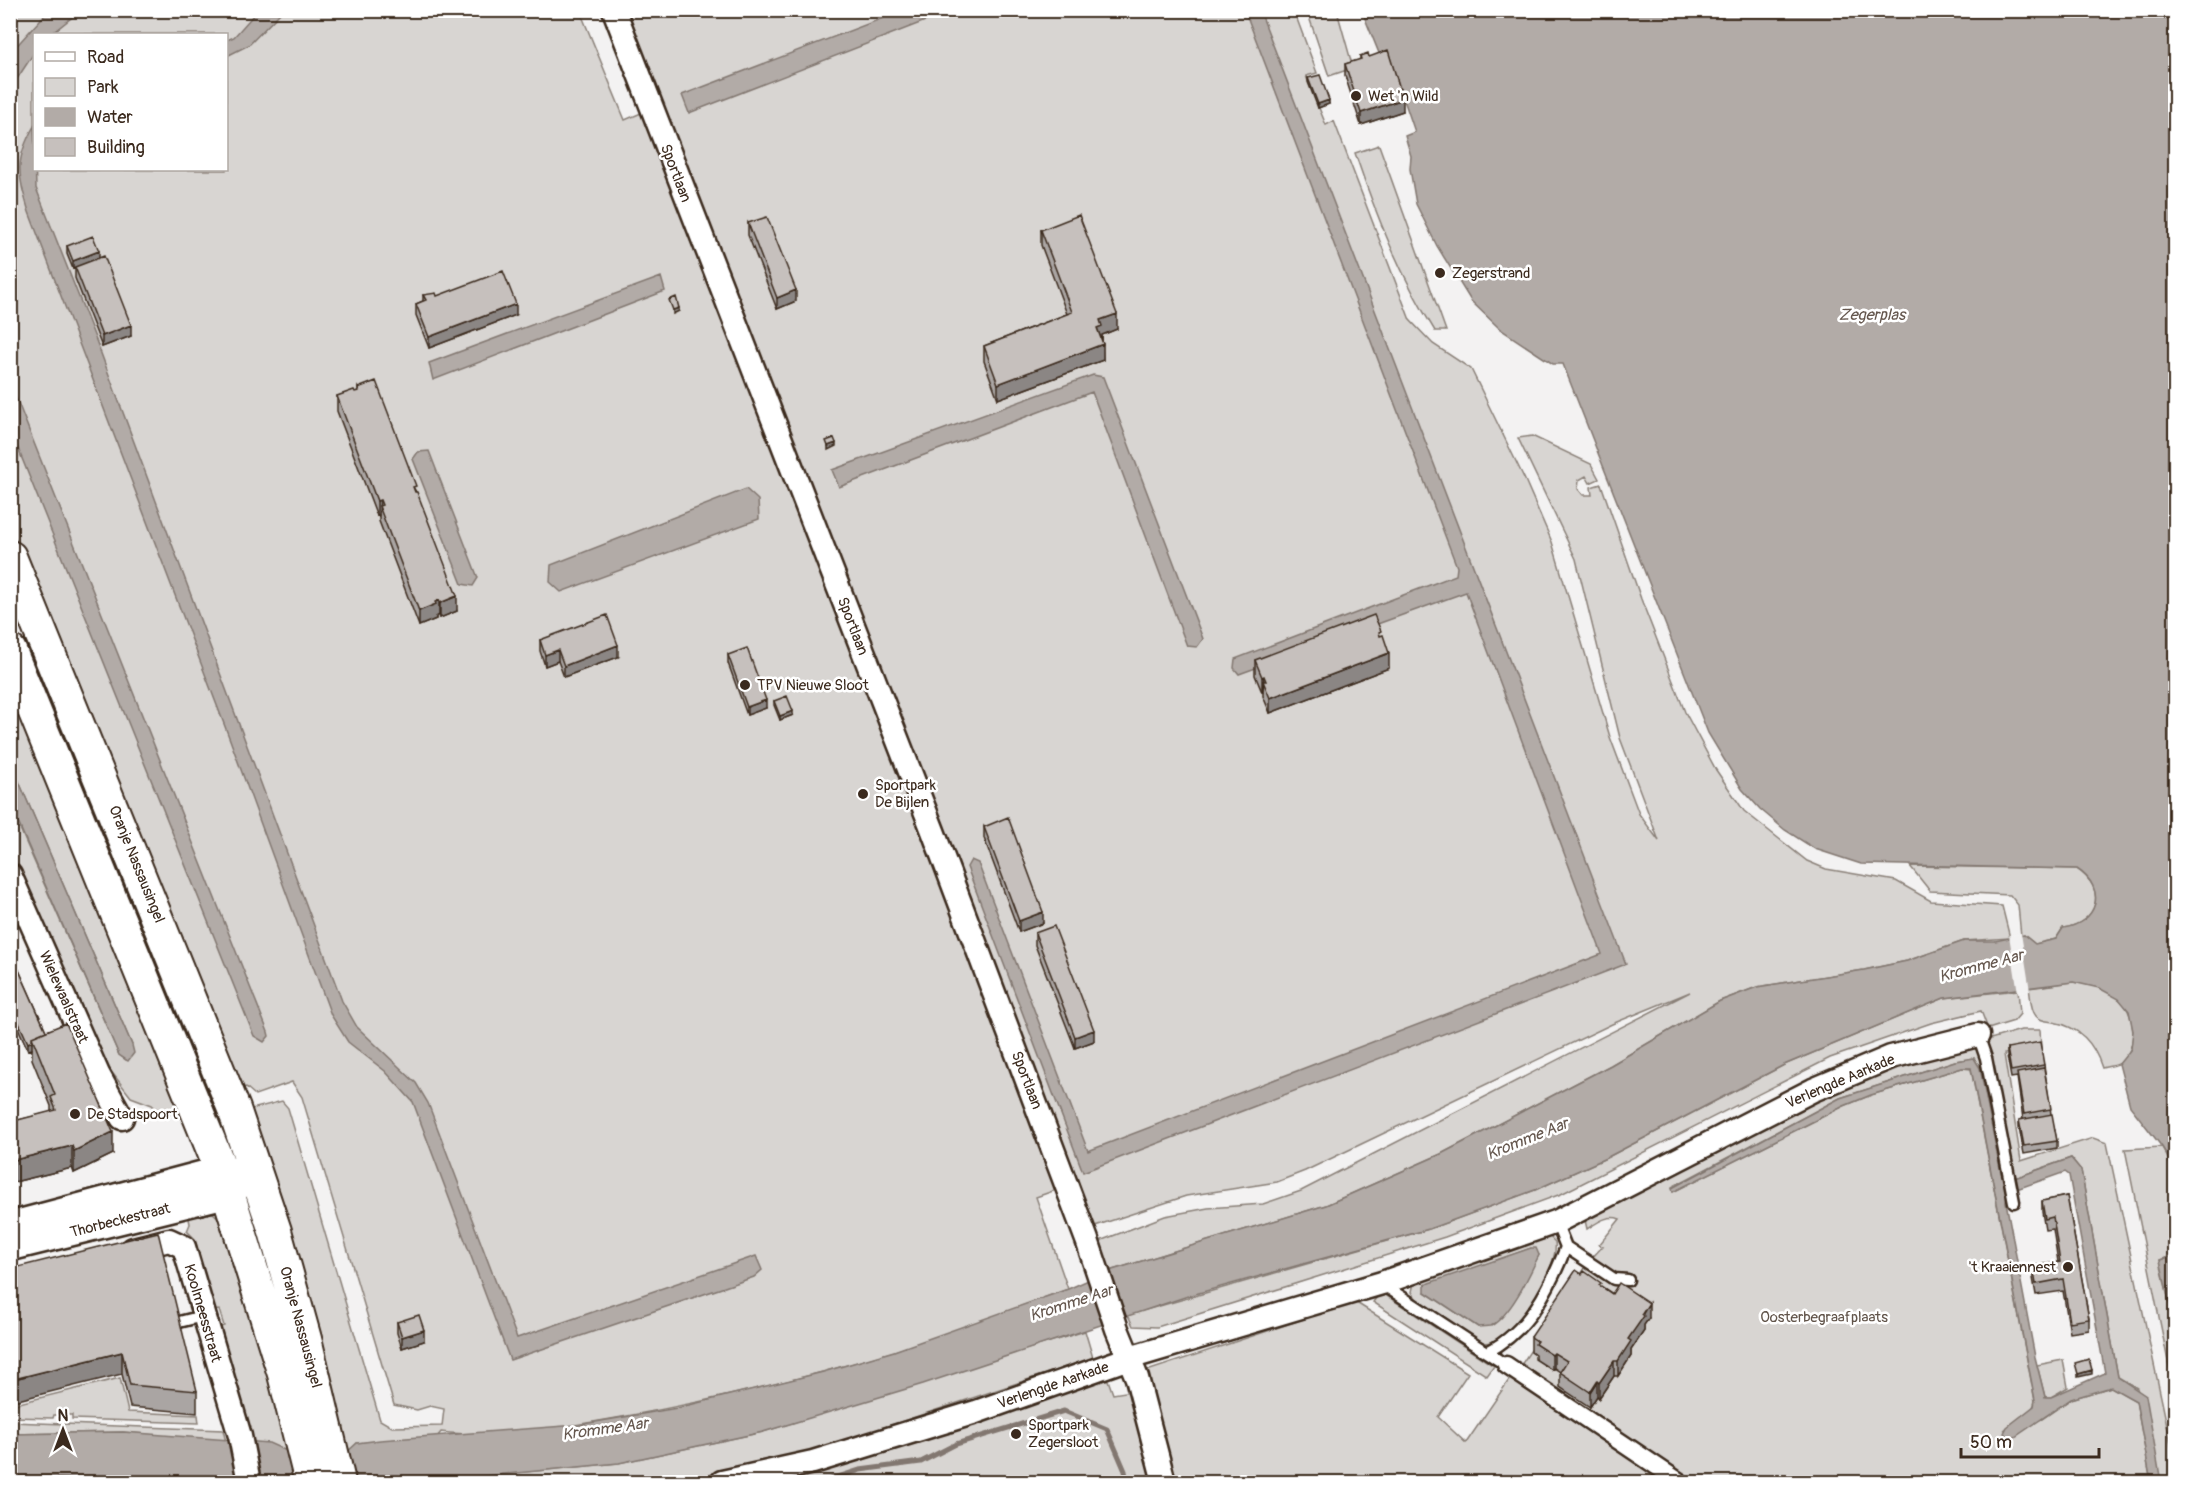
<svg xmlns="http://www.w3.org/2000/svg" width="2186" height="1493" viewBox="0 0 2186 1493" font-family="Pangolin,sans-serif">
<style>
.green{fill:#d8d5d2;stroke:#8a8078;stroke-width:1.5;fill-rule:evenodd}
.water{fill:#b2aba7;stroke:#827770;stroke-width:1.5}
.pier{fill:#f3f2f2}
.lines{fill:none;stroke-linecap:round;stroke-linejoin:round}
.stream{stroke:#827770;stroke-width:5}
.service-casing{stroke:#3b2a1e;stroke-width:15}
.pedestrian-casing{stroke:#3b2a1e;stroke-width:21}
.minor-casing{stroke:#3b2a1e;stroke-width:27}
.tertiary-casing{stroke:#3b2a1e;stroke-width:32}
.secondary-casing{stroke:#3b2a1e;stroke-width:36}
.service{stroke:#fff;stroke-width:10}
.pedestrian{stroke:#fff;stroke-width:16}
.minor{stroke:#fff;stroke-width:22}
.tertiary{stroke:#fff;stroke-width:27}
.secondary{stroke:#fff;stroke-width:32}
.wall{fill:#aaa5a3;stroke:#3b2a1e;stroke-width:1.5}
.shaded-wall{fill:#8b8684;stroke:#3b2a1e;stroke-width:1.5}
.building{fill:#c6c0bd;stroke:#3b2a1e;stroke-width:1.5}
.poi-dot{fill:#3b2a1e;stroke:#fff;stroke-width:2}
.labels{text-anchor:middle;stroke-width:5;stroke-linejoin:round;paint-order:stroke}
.poi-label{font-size:15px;fill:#3b2a1e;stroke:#fff;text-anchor:start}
.street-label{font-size:15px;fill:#3b2a1e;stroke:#fff}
.park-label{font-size:15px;fill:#62554b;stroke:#fff}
.water-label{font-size:16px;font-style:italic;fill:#65574e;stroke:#fff}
</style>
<rect width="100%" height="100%" fill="#f3f2f2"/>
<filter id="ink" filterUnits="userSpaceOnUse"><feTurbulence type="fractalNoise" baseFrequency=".0167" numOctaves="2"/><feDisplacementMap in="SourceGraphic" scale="12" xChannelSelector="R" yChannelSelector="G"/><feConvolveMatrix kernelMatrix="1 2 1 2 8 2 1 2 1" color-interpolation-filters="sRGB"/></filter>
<g filter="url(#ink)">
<!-- green -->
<path class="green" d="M10 11H580L625 120 662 104 625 11H1294L1317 73 1306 76 1326 125 1334 121 1410 320 1433 344 1471 369 1525 480 1552 542 1610 737 1639 814 1659 841 1620 738 1576 559 1518 438 1532 436 1591 464 1599 479 1590 483 1586 476 1579 480 1578 489 1583 495H1592L1591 487 1601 484 1641 599 1685 712 1716 770 1744 811 1807 861 1826 869 1896 881 1931 901 2002 906 2010 938 1964 941 1907 961 1864 970 1757 987 1720 1001 1611 1065 1441 1154 1326 1205 1109 1271 1097 1242 1165 1216 1208 1208 1263 1204 1301 1191 1690 992 1612 1024 1305 1171 1277 1182 1186 1196 1092 1227 1076 1183 1036 1197 1068 1289C1010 1310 952 1333 892 1352 804 1379 714 1400 622 1417 566 1427 498 1439 441 1432L437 1437 357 1443 346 1456 244 1111 282 1101 288 1108 380 1420 392 1427 442 1426 444 1409 430 1406 417 1410 394 1405 302 1097 292 1082 255 1095 246 1087 237 1090 192 973 11 529ZM34 34H226V170H34Z
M1307 11H1337L1353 68 1329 76Z
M1379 145 1446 331H1435C1400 275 1376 215 1355 153Z
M11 679 101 919 179 1110 164 1117 152 1105 131 1097 96 1052 11 850 10 806 119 1055 126 1060 132 1045 11 763Z
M1910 866 2077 869C2108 889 2098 923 2063 928L2056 939 2035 944 2024 935 2021 936 2018 905 2010 895 1930 891Z
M2073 982C2089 984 2108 988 2120 1000 2136 1015 2138 1048 2120 1063 2116 1066 2108 1066 2102 1068 2094 1043 2080 1027 2053 1022 2047 1021 2040 1021 2036 1016 2030 1009 2031 997 2029 988Z
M2018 990 2020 1014 2014 1021 1988 1029 1981 1011 1931 1023 1830 1058 1561 1194 1445 1237 1157 1327 1133 1326 1128 1315 1429 1229 1535 1190 1606 1158 1784 1065 1944 998Z
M2021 1030H2040L2041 1048 2004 1054 2021 1161 2093 1138 2107 1143 2175 1463V1482H2161L2137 1388 2118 1377 2081 1170 2071 1158 2012 1179 1987 1040Z
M1977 1046 1982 1055 1980 1068 1974 1058 1955 1061 1840 1098 1672 1187 1673 1192 1844 1106 1871 1095 1962 1068 1971 1069 2035 1401C2033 1415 2014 1422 2004 1430L2042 1419 2071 1399 2111 1387 2136 1401 2151 1482H1694L1521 1365 1591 1259 1603 1246 1599 1245 1620 1219C1607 1214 1597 1223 1587 1229L1584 1216 1812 1098 1893 1064Z
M2162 1147C2182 1180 2175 1218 2175 1255L2160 1260 2175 1329V1396L2125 1149Z
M204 1212 213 1213 225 1224 291 1453 249 1443 217 1328 224 1326 219 1310 213 1311 195 1239 187 1231 190 1224 188 1213Z
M1548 1235 1555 1242C1560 1267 1510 1352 1482 1342L1418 1301 1412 1292 1414 1282ZM1531 1248 1539 1255 1513 1302 1478 1327 1425 1292 1481 1266Z
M1381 1292 1494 1366 1487 1376 1373 1302Z
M1355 1302 1468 1373 1438 1417 1466 1443 1511 1377 1666 1482H422L618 1463 763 1432 1085 1331 1093 1358 879 1429 988 1413 1094 1377 1108 1380 1113 1394 1151 1388 1147 1371Z
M2063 1360 2068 1387 2051 1397H2045L2037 1365Z
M120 1378 128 1412 198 1415 199 1423 72 1419V1415H54L53 1418 11 1417V1405Z
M11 1422 223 1430 226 1442 123 1432 11 1434Z
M10 1476 160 1482H165H11Z"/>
<!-- water -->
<path class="water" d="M49 10 80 11 51 34H34V53L11 88V52Z
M904 10 951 11 689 113 682 95Z
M257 11H282L249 45 227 56V40L234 37Z
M1245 11H1260L1626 964 1083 1172 967 867 971 860 978 863 1088 1151 1602 954 1466 592 1239 674 1234 668 1235 659 1456 575 1457 567Z
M1362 11H2175V1181L2173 1165 2162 1147 2130 1106 2119 1064 2131 1049 2133 1031 2129 1011 2119 999 2099 988 2073 982 1944 998 1784 1065 1606 1158 1535 1190 1429 1229 1188 1296 923 1384 763 1432 619 1463 422 1482H364L349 1476 298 1477 289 1482H165L11 1476V1434L123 1432 269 1443 291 1453H346L357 1443 380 1440 578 1425 677 1408 823 1372 894 1351 1068 1289 1109 1271 1326 1205 1441 1154 1611 1065 1720 1001 1757 987 1864 970 1907 961 1964 941H1995L2024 935 2035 944 2056 939 2063 928C2098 923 2108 889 2077 869L1861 864 1815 849 1785 830 1760 809 1742 789 1708 733 1563 364H1553L1500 329 1471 301 1437 246 1416 204 1410 169 1411 156 1405 136 1415 132 1389 56 1381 58Z
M34 126 36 188 99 348 342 1001 357 1027 416 1083 428 1103 517 1338 756 1256 762 1270 754 1277 510 1360 413 1102 385 1071 348 1042 331 1015 229 737 29 212C18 175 14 161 34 126Z
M661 277 665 291 433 380 429 363Z
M1093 375 1103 377 1203 639 1197 647 1187 646 1092 392 839 487 832 470Z
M11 385 268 1032 269 1036 264 1042 254 1036 11 431Z
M429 451 478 578 473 586 462 584 413 459 418 452Z
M746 489 758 500 759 519 561 592 550 582 551 565Z
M11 763 132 1045 134 1053 128 1061 119 1055 11 806Z
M1974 1058 1980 1068 2001 1173 2009 1192 2006 1194V1202L2035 1357 2045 1397H2051L2105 1373 2069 1175 2065 1172 2014 1190 2012 1179 2071 1158 2081 1170 2118 1377 2146 1396 2161 1482H2151L2136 1401 2111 1387 2071 1399 2012 1439 2004 1433 2007 1427 2034 1406 2035 1400 1971 1068H1962L1871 1095 1844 1106 1673 1192 1672 1188 1840 1098 1955 1061Z
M1531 1248H1536L1539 1255C1529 1276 1511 1315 1491 1326L1478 1327 1425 1292V1285L1429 1283Z
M2175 1255V1329L2160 1260Z"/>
<!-- pier -->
<path class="pier" d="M2021 933 2030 991 2018 993 2009 935Z"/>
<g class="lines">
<!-- stream -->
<path class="stream" d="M823 1482 860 1470 921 1462 956 1444 1064 1411 1107 1429 1125 1471 1127 1482"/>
<!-- service casing -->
<g class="service-casing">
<path id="service" d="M1978 1035 1986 1058 2014 1202
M1566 1247 1614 1279 1628 1280
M1382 1284 1506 1365
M175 1323 203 1316
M1487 1352C1528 1332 1550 1288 1566 1247L1556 1222"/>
</g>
<!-- pedestrian casing -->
<g class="pedestrian-casing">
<path id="pedestrian" d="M1506 1365 1680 1482"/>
</g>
<!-- minor casing -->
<g class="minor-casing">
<path id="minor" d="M614 10 933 831 1087 1240 1117 1329 1137 1378 1164 1482
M10 875 98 1074 122 1118
M133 1249 169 1240 184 1247 240 1436 249 1482
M722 1482 813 1462 976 1412 1129 1358 1382 1283 1556 1222 1813 1090 1891 1057 1978 1035"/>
</g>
<!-- tertiary casing -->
<g class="tertiary-casing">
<path id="tertiary" d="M10 1226 221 1170 242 1172
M10 1247 229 1193 256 1173"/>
</g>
<!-- secondary casing -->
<g class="secondary-casing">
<path id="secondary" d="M10 557 234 1109 275 1231 305 1339 339 1482
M10 651 221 1170 284 1374 311 1482"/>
</g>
<!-- service -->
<use href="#service" class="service"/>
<!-- pedestrian -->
<use href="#pedestrian" class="pedestrian"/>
<!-- minor -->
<use href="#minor" class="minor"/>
<!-- tertiary -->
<use href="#tertiary" class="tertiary"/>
<!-- secondary -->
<use href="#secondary" class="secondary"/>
</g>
<!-- wall -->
<path class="wall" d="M1360 56 1369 57 1403 111 1361 125 1345 76V64L1360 60Z
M1308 78 1329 104 1318 108 1308 82Z
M748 223 796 301 777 309 748 235Z
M1041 230 1117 329 1102 335 1103 360 998 399 984 361V346L1067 314 1041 245Z
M67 246 99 258 131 336 102 347 75 278V268L73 269 67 254Z
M423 295 437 296 516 315 429 348 416 315V304L423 301Z
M358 388 416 492 457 611 440 618 439 615 436 617V619L419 626 379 521V515L377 516 337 411V396L355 392 358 391Z
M1381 636 1389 668 1270 713 1263 696V692H1262L1255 675V660Z
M540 640 618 657 564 677 558 661 545 666 540 651Z
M728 655 766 708 747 715 728 663Z
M774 701 793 715 780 720 774 705Z
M984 827 1043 923 1019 932 984 838Z
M1035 933 1094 1041 1075 1048 1035 945Z
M10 950 46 1031 113 1154 74 1173 72 1168 10 1183V1122L51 1112V1106L32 1059V1049L28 1050 10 1010Z
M2007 1048 2044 1065 2051 1114 2057 1141V1148L2024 1154 2019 1127V1120L2023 1119 2017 1077 2011 1078 2007 1056Z
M2067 1196 2089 1319V1330L2070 1333 2063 1291 2036 1295 2033 1278V1266L2058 1262 2053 1229 2045 1230 2042 1212V1201Z
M10 1269 197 1391V1413L130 1407 122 1374Z
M1601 1286 1649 1318 1644 1325V1331L1631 1350V1356L1618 1376H1614L1599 1398 1597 1396 1590 1407 1560 1387V1372L1554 1368 1552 1370 1535 1359V1355L1531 1352V1337Z
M397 1322 424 1341 402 1348 397 1333Z"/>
<!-- shaded-wall -->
<path class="shaded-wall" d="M1403 99V111L1361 125V113Z
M1329 100V104L1318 108V104Z
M99 251V258L73 269V261Z
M796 290V301L777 309V298Z
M516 304V315L429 348V337Z
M679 308V311L673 314V310Z
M1117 314V329L1102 335V341L1097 328 1100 320Z
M131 325V336L102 347V336Z
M1103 344V360L998 399V384Z
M836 443V446L828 450V446Z
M380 500 379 515 377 516V501Z
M457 596V611L440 618V603Z
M439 600V615L436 617V619L419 626V611Z
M618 645V657L564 677V666Z
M558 650V661L545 666V655Z
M1389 653V668L1270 713V698Z
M1264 676 1263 692H1262V677Z
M766 700V708L747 715V707Z
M793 711V715L780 720V716Z
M1043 912V923L1019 932V921Z
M1094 1030V1041L1075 1048V1037Z
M32 1041V1049L28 1050V1043Z
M113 1132V1154L74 1173V1151Z
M72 1146V1168L10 1183V1161Z
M1649 1303V1318L1644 1325V1331L1631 1350V1356L1618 1376V1361L1628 1339Z
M424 1330V1341L402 1348V1337Z
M122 1352V1374L10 1402V1380Z
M1554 1353V1368L1552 1370V1355Z
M1614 1361V1376L1599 1398V1383Z
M2092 1370V1374L2078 1377V1374Z
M1597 1381V1396L1590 1407V1392Z"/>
<!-- building -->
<path class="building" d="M1388 50 1403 99 1361 113 1345 64 1361 59 1360 56 1368 53 1369 57Z
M1320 75 1329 100 1318 104 1308 78Z
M1079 215 1117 314 1100 320 1102 326 1097 328 1103 344 998 384 984 346 1072 312 1041 230Z
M767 217 796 290 777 298 748 223Z
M93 236 99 251 73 261 67 246Z
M104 256 131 325 102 336 75 267Z
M503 271 516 304 429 337 416 304 426 300 423 295 436 293 437 296Z
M676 297 679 308 673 310 669 300Z
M376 381 416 486 413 487 415 492H417L457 596 440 603 439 600 435 602 436 604 419 611 379 506 382 505 380 500 377 501 337 396 354 390 355 392 359 391 358 388Z
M834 438 836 443 828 446 826 441Z
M607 615 618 645 564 666 558 650 545 655 540 640Z
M1374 615 1381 631 1379 632 1380 636 1383 635 1389 653 1270 698 1263 681H1266L1264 676 1262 677 1255 660Z
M747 648 766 700 747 707 728 655Z
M787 696 793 711 780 716 774 701Z
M1008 817 1043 912 1019 921 984 827Z
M1054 926 1094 1030 1075 1037 1035 933Z
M10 950 46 1031 32 1037V1041L28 1043 10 1003Z
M66 1023 113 1132 74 1151 72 1146 10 1161V1122L56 1110 51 1097 55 1095 32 1037Z
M2040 1042 2044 1065 2011 1071 2007 1048Z
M2044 1068 2051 1109 2024 1114 2017 1073Z
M2052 1114 2057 1141 2024 1146 2019 1120Z
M2067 1196 2089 1319 2070 1322 2063 1279 2036 1284 2033 1266 2060 1262 2053 1217 2045 1219 2042 1201Z
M158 1232 197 1391 130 1385 122 1352 10 1380V1269Z
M1576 1270 1582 1274 1584 1271 1601 1283 1599 1285 1612 1294 1619 1283 1649 1303 1642 1314 1644 1316 1628 1339 1631 1341 1618 1361H1614L1599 1383 1597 1381 1590 1392 1560 1372 1567 1361 1554 1353 1552 1355 1535 1344 1537 1341 1531 1337Z
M419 1315 424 1330 402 1337 397 1322Z
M2089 1359 2092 1370 2078 1374 2075 1363Z"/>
</g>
<!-- markers -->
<g class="poi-dot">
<circle cx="1356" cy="96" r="6"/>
<circle cx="1440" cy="273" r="6"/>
<circle cx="745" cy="685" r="6"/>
<circle cx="863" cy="794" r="6"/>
<circle cx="75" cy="1114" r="6"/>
<circle cx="2068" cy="1267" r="6"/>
<circle cx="1016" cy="1434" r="6"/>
</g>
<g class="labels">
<!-- poi labels -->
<g class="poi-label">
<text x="1368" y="101">Wet 'n Wild</text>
<text x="1452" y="278">Zegerstrand</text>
<text x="757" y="690">TPV Nieuwe Sloot</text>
<text x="875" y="790">Sportpark<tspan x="875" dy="17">De Bijlen</tspan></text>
<text x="87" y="1119">De Stadspoort</text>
<text x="2056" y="1272" text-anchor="end">'t Kraaiennest</text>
<text x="1028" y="1430">Sportpark<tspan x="1028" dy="17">Zegersloot</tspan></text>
</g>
<!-- street labels -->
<g class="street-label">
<text transform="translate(676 173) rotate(69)" y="5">Sportlaan</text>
<text transform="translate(853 626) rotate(69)" y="5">Sportlaan</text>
<text transform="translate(137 864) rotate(68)" y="5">Oranje Nassausingel</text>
<text transform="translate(64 997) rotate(66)" y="5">Wielewaalstraat</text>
<text transform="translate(1027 1080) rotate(69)" y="5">Sportlaan</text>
<text transform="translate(1840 1081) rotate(-23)" y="5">Verlengde Aarkade</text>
<text transform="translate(120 1220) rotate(-14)" y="5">Thorbeckestraat</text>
<text transform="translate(203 1313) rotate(74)" y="5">Koolmeesstraat</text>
<text transform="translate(301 1327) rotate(75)" y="5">Oranje Nassausingel</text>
<text transform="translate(1053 1385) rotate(-19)" y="5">Verlengde Aarkade</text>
</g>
<!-- park labels -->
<g class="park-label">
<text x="1824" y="1322">Oosterbegraafplaats</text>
</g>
<!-- water labels -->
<g class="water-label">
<text x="1872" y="320">Zegerplas</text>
<text transform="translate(1981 965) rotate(-15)" y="6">Kromme Aar</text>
<text transform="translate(1527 1138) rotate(-22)" y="6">Kromme Aar</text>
<text transform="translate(1071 1302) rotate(-18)" y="6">Kromme Aar</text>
<text transform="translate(605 1428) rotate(-8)" y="6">Kromme Aar</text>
</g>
</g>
<!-- margin -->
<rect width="2186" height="1493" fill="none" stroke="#fff" stroke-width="36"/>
<rect x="18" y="18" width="2150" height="1457" fill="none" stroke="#3b2a1e" stroke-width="2" filter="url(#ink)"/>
<!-- legend -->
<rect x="33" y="33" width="195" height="138" fill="#ffffff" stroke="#b1aaa5" stroke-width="1.5"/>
<rect x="45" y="52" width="30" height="9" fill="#ffffff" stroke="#b1aaa5" stroke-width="1.5"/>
<text x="87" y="63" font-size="18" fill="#3b2a1e">Road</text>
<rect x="45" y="78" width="30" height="18" fill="#d8d5d2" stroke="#b1aaa5" stroke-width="1.5"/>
<text x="87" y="93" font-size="18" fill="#3b2a1e">Park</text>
<rect x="45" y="108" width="30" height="18" fill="#b2aba7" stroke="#b1aaa5" stroke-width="1.5"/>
<text x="87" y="123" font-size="18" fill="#3b2a1e">Water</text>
<rect x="45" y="138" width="30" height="18" fill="#c6c0bd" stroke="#b1aaa5" stroke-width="1.5"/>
<text x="87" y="153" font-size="18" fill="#3b2a1e">Building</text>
<!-- north arrow -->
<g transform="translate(63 1430)" stroke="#ffffff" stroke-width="4.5" paint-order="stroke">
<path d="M0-4.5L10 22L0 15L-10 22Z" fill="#3b2a1e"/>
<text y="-9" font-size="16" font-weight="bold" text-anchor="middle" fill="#3b2a1e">N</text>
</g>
<!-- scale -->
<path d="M1961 1448v9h138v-9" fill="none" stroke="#3b2a1e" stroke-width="3"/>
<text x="1970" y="1448" font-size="18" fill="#3b2a1e" stroke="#ffffff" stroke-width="4.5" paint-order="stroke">50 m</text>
</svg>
